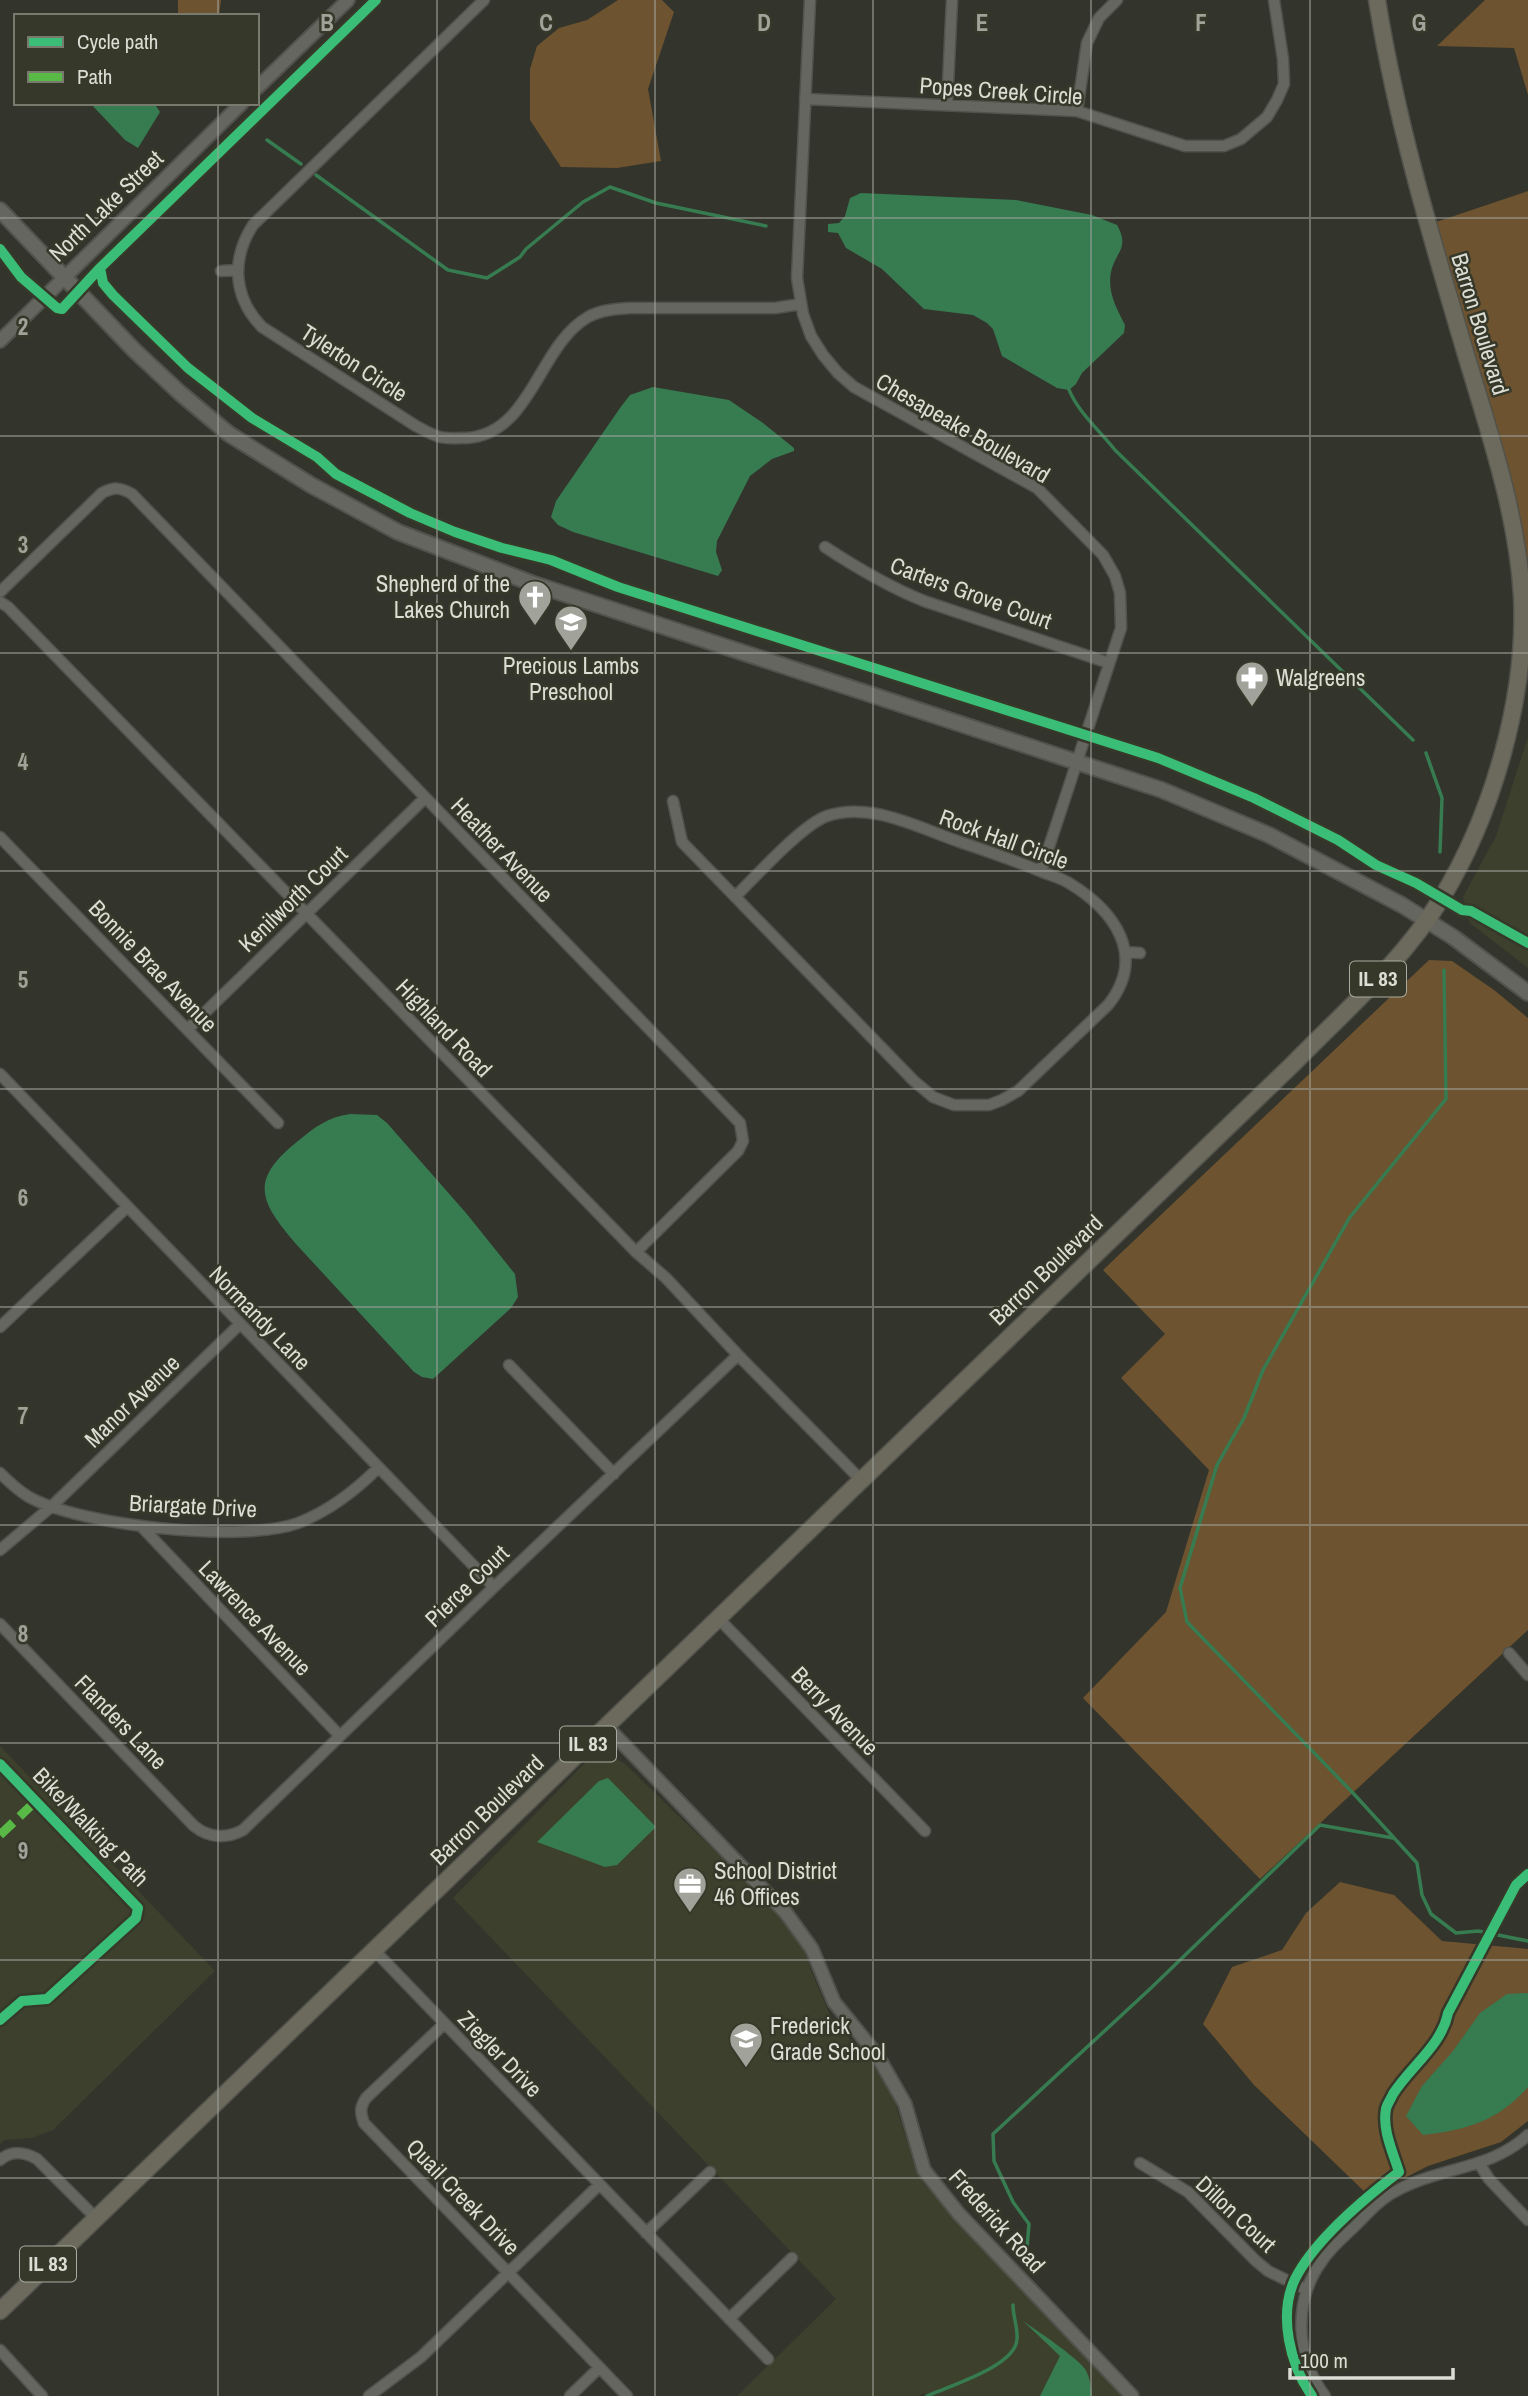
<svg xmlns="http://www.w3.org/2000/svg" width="1528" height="2396" viewBox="0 0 1528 2396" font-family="'Archivo Narrow',sans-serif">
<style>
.built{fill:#3d402c}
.green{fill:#6d532f}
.water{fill:#377b51}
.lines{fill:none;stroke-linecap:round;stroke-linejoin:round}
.stream{stroke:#377b51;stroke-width:3.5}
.minor-casing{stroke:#51524b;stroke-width:13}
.tertiary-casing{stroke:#51524b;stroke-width:16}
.secondary-casing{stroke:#51524b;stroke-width:18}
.primary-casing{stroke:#51524b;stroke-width:19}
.minor{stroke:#656660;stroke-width:10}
.tertiary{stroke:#656660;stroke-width:12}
.secondary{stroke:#656660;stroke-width:14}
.primary{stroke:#6c6a5c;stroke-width:16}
.quiet{stroke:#58b947;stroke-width:9;stroke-dasharray:18 9;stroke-linecap:butt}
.cycleway-casing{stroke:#363829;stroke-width:15}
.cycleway{stroke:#3abd76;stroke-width:10}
.grid{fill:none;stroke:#a1a29a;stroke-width:2;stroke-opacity:0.55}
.labels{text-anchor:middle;stroke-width:5;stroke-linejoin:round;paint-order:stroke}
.shield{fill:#363829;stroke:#aaaca1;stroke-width:2}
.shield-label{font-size:21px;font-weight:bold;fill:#dcded5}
.street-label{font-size:23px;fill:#dcded5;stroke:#363829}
.poi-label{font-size:23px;fill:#dcded5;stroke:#363829;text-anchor:start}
.grid-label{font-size:23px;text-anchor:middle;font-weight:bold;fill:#a1a29a;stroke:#363829;stroke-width:5;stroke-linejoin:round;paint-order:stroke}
</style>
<rect width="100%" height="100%" fill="#33342c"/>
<!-- built -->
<path class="built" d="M1528 737V968L1470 923 1463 897 1496 836Z
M0 1746 215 1971 53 2130 32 2138 5 2140 0 2144Z
M598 1755 615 1758 625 1764 787 1921 806 1951 810 1968 832 2020 871 2061 894 2099 913 2161 924 2184 1123 2396H927L924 2393 918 2396H737L836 2299 453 1898 586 1762Z"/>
<!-- green -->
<path class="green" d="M178 0H221L219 16H178Z
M618 0H662L674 12 648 89 661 161 617 168 561 167 530 120V69L537 46 559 28 587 20Z
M1485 0H1528V95L1514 48 1437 46Z
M1528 191V634L1516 561 1427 225Z
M1429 960 1452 961 1494 990 1528 1018V1630L1260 1879 1083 1698 1166 1612 1209 1470 1121 1378 1165 1334 1103 1270Z
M1340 1882 1394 1895 1442 1941 1528 1949V2121L1501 2142 1428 2166 1369 2196 1254 2085 1203 2024 1232 1967 1282 1950 1306 1913Z"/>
<!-- water -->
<path class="water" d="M90 103H154L160 112 138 148 125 140Z
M861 193 1016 200 1092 215 1117 225C1130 248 1116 251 1111 272 1107 292 1117 309 1125 325L1124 333 1082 373 1076 384 1069 390 1057 388 1002 356 993 329 987 323 973 315 924 309 882 269 846 248 838 233 828 232V224L839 223 845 216 850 198Z
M653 387 729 400 763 423 794 448V451L772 459 750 476 717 541 716 552 722 570 718 576 573 532 558 525 551 517 556 501 620 408 630 395Z
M350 1114 377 1115 387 1123 466 1213 515 1274 518 1297 511 1308 433 1379 422 1377 414 1372 296 1244C259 1201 249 1180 298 1141 315 1127 328 1117 350 1114Z
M608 1778 656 1827 617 1865 605 1867 537 1842 599 1781Z
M1528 1993V2087C1498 2121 1467 2130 1423 2135L1406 2116 1422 2086 1453 2051 1480 2013 1507 1994Z
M1023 2321C1039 2332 1074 2355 1085 2369 1090 2377 1091 2387 1092 2396H1040L1060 2356Z"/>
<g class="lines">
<!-- stream -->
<path class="stream" d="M267 140 301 164
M316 175 448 270 487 278 520 257 526 249 583 202 610 187 656 203 766 226
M1068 387C1076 410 1099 430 1115 450L1413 740
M1426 753 1442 798 1440 852
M1444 970 1446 1099 1350 1217 1263 1370 1244 1418 1217 1465 1180 1588 1187 1622 1353 1793 1417 1863 1422 1895 1431 1914 1456 1933 1478 1931 1528 1941
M1026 2259 1029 2224 1013 2202 994 2161 993 2134 1151 1988 1320 1825 1393 1838
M927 2396C949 2386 1016 2366 1017 2339 1018 2328 1013 2317 1013 2305"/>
<!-- minor casing -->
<g class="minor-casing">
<path id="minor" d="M484 0 253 225C231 259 233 297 262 327L416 426C424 430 432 435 440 437 449 439 459 438 467 438 532 433 538 346 588 317 601 310 615 309 630 308H775L801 304
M810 0 797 278 803 314 811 336 823 355 838 373 854 387 1037 488 1103 555 1115 576 1120 593 1121 628 1041 871
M805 99 1077 111 1185 146H1224L1241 139 1267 117 1277 100 1284 84 1283 59 1274 0
M947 105 952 0
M1077 111 1087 43 1099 18 1117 0
M221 271 237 270
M825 547C857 568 889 587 924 601L1109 663
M0 592 102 493C114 487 120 487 132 494L740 1123 743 1141 738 1151 636 1252
M0 602 8 607 636 1252 666 1278 738 1355 861 1480
M673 801 682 842 914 1081 933 1097 954 1105H989L1002 1100 1018 1091 1108 1005C1147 956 1115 911 1069 883 1061 878 1049 875 1040 871 1013 860 987 851 960 842 919 828 870 801 827 816 803 824 755 877 735 897
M0 837 278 1123
M1125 952 1140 953
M188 1029 425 798
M0 1074 494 1587
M0 1327 127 1207
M509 1365 614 1474
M0 1473C8 1481 19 1491 29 1497 81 1526 243 1543 298 1523 329 1511 355 1491 378 1468
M141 1526 340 1736
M0 1550 52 1506 240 1324
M718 1618 925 1831
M0 1624 194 1826C209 1838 226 1839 243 1830L494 1587 738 1355
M1509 1653 1528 1675
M374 1950 768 2359
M444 2024 366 2098C360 2107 360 2112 364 2123L627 2396
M0 2160C12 2150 24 2152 37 2159L96 2218
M1140 2163 1188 2192 1256 2261 1268 2271 1307 2290
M1479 2163 1489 2179 1528 2220
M646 2233 710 2172
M729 2319 792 2258
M0 2350 42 2396
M369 2396 421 2357 599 2185
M570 2396 599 2368
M1325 2396C1295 2357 1293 2300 1322 2261 1331 2247 1344 2237 1355 2226 1368 2213 1380 2199 1396 2191 1439 2167 1491 2170 1528 2135"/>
</g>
<!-- tertiary casing -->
<g class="tertiary-casing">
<path id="tertiary" d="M257 88 348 0
M0 341 242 103
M606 1726 786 1913 812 1949 834 2002 877 2055 905 2104 924 2170 959 2214 1132 2396"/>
</g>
<!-- secondary casing -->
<g class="secondary-casing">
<path id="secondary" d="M0 210 134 350 180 393 229 434 311 485 398 532 531 583 1162 790 1269 835 1402 905 1453 937 1528 993"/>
</g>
<!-- primary casing -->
<g class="primary-casing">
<path id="primary" d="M0 2311 1294 1063C1345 1011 1402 962 1441 899 1493 814 1527 696 1522 596 1517 511 1488 429 1464 348 1430 233 1396 119 1377 0"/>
</g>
<!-- minor -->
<use href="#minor" class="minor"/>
<!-- tertiary -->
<use href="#tertiary" class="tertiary"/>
<!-- secondary -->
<use href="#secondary" class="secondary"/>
<!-- primary -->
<use href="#primary" class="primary"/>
<!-- quiet -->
<path class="quiet" d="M0 1835 36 1801"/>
<!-- cycleway casing -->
<g class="cycleway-casing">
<path id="cycleway" d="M0 249 21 277 57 308 62 309 100 268 376 0
M100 268 103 283 113 295 188 368 215 389 252 418 317 457 336 474 410 513 455 532 502 548 551 560 618 587 1158 758 1254 798 1338 840 1376 865 1416 883 1462 910 1471 911 1528 943
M0 1764 138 1908 136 1918 47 1999 22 2001 0 2020
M1312 2396C1290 2365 1278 2315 1295 2279 1314 2241 1365 2198 1399 2172 1393 2152 1382 2130 1386 2109 1387 2104 1391 2099 1393 2094 1410 2067 1442 2045 1448 2013L1516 1885 1528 1874"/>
</g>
<!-- cycleway -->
<use href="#cycleway" class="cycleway"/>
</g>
<!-- grid -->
<path class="grid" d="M218 0V16M437 0V2396M655 0V2396M873 0V2396M1091 0V2396M1310 0V2396M218 103V2396M0 218H1528M0 436H1528M0 653H1528M0 871H1528M0 1089H1528M0 1307H1528M0 1525H1528M0 1743H1528M0 1960H1528M0 2178H1528"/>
<!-- icons -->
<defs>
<g id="church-pin" transform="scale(1.75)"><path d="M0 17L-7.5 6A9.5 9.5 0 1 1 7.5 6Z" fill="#a1a29a" stroke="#363829"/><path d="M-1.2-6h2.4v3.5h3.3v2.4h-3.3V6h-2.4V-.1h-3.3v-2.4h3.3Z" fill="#fff"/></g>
<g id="school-pin" transform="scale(1.75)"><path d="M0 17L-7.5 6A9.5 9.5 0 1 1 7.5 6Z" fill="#a1a29a" stroke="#363829"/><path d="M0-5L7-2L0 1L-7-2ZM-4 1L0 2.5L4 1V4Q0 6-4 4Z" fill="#fff"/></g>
<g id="pharmacy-pin" transform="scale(1.75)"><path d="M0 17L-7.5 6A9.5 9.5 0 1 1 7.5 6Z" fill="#a1a29a" stroke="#363829"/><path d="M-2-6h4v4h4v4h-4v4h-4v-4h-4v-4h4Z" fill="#fff"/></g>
<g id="office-pin" transform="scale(1.75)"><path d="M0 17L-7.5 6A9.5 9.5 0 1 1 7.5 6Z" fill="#a1a29a" stroke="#363829"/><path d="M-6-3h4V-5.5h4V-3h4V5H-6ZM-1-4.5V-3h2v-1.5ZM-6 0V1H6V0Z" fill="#fff"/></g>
</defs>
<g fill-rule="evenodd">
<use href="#church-pin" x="535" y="597"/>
<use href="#school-pin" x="571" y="622"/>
<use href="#pharmacy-pin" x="1252" y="678"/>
<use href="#office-pin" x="690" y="1884"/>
<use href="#school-pin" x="746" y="2039"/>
</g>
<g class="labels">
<!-- shield labels -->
<g class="shield">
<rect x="1350" y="961.5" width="56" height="35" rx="5"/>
<rect x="560" y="1726.5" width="56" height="35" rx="5"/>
<rect x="20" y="2246.5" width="56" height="35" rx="5"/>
</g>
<g class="shield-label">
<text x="1378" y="986">IL 83</text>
<text x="588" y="1751">IL 83</text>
<text x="48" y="2271">IL 83</text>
</g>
<!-- street labels -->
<g class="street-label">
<text transform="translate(1001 91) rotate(4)" y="8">Popes Creek Circle</text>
<text transform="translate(106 206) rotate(-44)" y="8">North Lake Street</text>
<text transform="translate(1480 324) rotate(73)" y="8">Barron Boulevard</text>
<text transform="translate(354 363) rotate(33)" y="8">Tylerton Circle</text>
<text transform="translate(963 428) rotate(30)" y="8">Chesapeake Boulevard</text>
<text transform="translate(971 593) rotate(20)" y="8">Carters Grove Court</text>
<text transform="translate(1004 839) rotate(20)" y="8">Rock Hall Circle</text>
<text transform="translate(502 850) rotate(46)" y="8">Heather Avenue</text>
<text transform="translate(293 899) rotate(-44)" y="8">Kenilworth Court</text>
<text transform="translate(153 966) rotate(46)" y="8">Bonnie Brae Avenue</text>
<text transform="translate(444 1028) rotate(46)" y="8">Highland Road</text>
<text transform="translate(1046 1270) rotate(-44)" y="8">Barron Boulevard</text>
<text transform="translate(260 1318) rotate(46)" y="8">Normandy Lane</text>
<text transform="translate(132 1401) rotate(-44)" y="8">Manor Avenue</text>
<text transform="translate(193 1506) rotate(3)" y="8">Briargate Drive</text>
<text transform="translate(467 1586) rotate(-44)" y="8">Pierce Court</text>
<text transform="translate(255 1618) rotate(46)" y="8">Lawrence Avenue</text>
<text transform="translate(835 1711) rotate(46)" y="8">Berry Avenue</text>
<text transform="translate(121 1722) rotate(46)" y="8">Flanders Lane</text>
<text transform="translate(487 1810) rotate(-44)" y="8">Barron Boulevard</text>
<text transform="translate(91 1827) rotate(46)" y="8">Bike/Walking Path</text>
<text transform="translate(500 2054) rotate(46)" y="8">Ziegler Drive</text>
<text transform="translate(463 2197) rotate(46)" y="8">Quail Creek Drive</text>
<text transform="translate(1236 2214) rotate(43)" y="8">Dillon Court</text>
<text transform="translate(997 2221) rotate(48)" y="8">Frederick Road</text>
</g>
<!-- poi labels -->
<g class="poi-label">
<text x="510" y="592" text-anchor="end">Shepherd of the<tspan x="510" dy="26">Lakes Church</tspan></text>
<text x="571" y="674" text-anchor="middle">Precious Lambs<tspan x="571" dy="26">Preschool</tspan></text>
<text x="1276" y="686">Walgreens</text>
<text x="714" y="1879">School District<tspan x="714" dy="26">46 Offices</tspan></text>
<text x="770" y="2034">Frederick<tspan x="770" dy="26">Grade School</tspan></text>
</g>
</g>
<g class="grid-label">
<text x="327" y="31">B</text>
<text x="546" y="31">C</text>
<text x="764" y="31">D</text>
<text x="982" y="31">E</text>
<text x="1201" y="31">F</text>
<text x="1419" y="31">G</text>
<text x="23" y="335">2</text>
<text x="23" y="553">3</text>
<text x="23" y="770">4</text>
<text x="23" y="988">5</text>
<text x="23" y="1206">6</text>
<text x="23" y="1424">7</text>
<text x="23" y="1642">8</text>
<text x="23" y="1859">9</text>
</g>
<!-- legend -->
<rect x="14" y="14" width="245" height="91" fill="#363829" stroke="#787a6e" stroke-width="2"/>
<rect x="28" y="37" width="35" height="10" fill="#3abd76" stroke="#787a6e" stroke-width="2"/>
<text x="77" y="49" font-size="21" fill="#dcded5">Cycle path</text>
<rect x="28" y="72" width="35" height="10" fill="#58b947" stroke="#787a6e" stroke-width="2"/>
<text x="77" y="84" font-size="21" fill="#dcded5">Path</text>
<!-- scale -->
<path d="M1290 2368v10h163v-10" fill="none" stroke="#dcded5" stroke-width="3.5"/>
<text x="1300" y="2368" font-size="21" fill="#dcded5" stroke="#363829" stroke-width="5" paint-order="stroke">100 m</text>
</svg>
